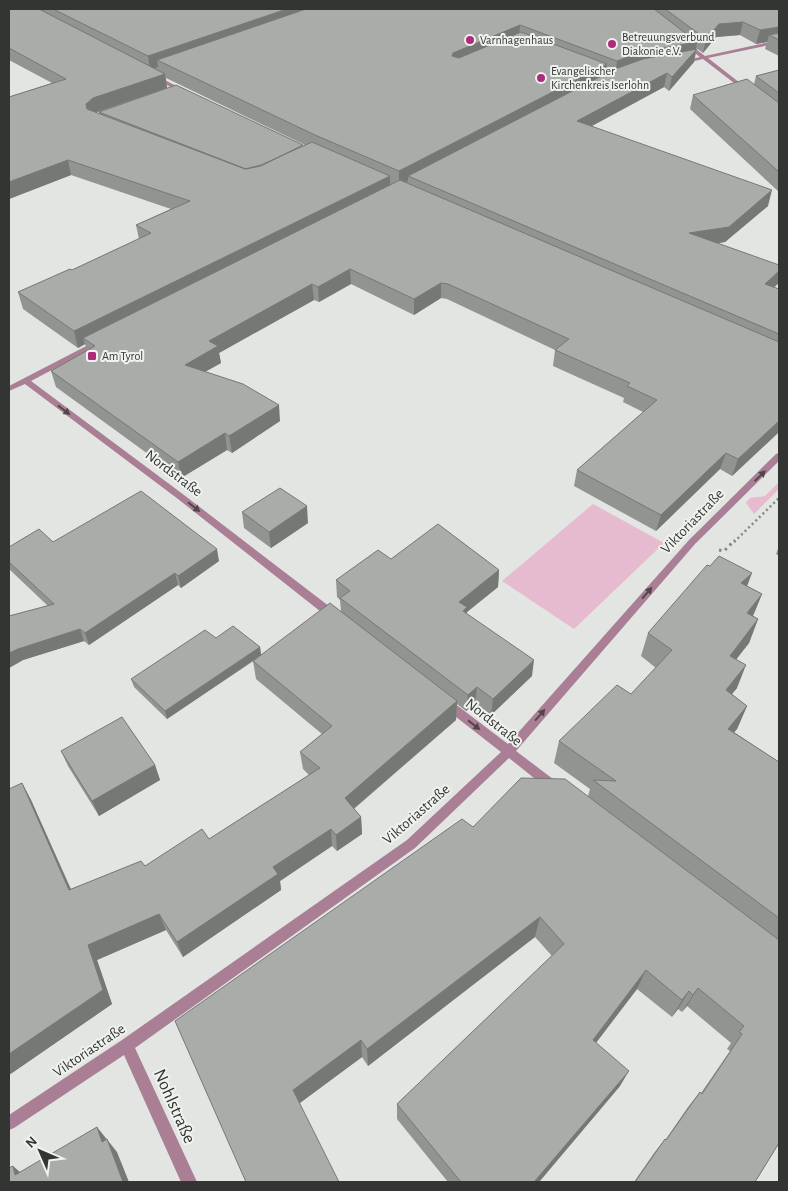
<svg xmlns="http://www.w3.org/2000/svg" width="788" height="1191" viewBox="0 0 788 1191" font-family="'Alegreya Sans',sans-serif">
<style>
.green{fill:#e6bbcf}
.lines{fill:none;stroke-linecap:round;stroke-linejoin:round}
.path-far1{stroke:#868885;stroke-width:2.5;stroke-dasharray:2 3;stroke-linecap:butt}
.path{stroke:#868885;stroke-width:3;stroke-dasharray:2.5 4;stroke-linecap:butt}
.street{fill:#aa7e94;fill-rule:evenodd}
.wall{fill:#919491;fill-rule:evenodd}
.shaded-wall{fill:#767876}
.building{fill:#a9aca9;stroke:#767876}
.oneway{fill:#51474b}
.poi-dot{fill:#ad2d7b;stroke:#eff2ee;stroke-width:2}
.labels{text-anchor:middle;stroke-width:4;stroke-linejoin:round;paint-order:stroke}
.far-poi-label{font-size:12px;fill:#333533;stroke:#eff2ee;text-anchor:start}
.street-label{font-size:15px;fill:#333533;stroke:#eff2ee}
.near-street-label{font-size:18px;fill:#333533;stroke:#eff2ee}
</style>
<rect width="100%" height="100%" fill="#e2e5e1"/>
<!-- green -->
<path class="green" d="M779 482V489L754 514 746 503 750 498 765 496Z
M593 504 664 543 574 629 502 581Z"/>
<g class="lines">
<!-- path-far1 -->
<path class="path-far1" d="M734 542 779 498"/>
<!-- path -->
<path class="path" d="M719 550 724 551 735 540"/>
<!-- street -->
<path class="street" d="M779 40V43L708 58 749 90V92L747 93 703 59 682 64 679 62 700 57 683 44 685 41 705 56Z
M153 76H157L188 92 183 93 153 78Z
M96 341H99L103 343 31 381 184 495 338 613 339 616 338 619H330L178 499 25 384 9 391V386Z
M779 453V461L695 544 516 751 557 782 559 786 557 790 553 791 549 790 509 758 415 848 135 1048 197 1182H181L124 1055 14 1128 9 1130V1115L122 1040 407 840 501 752 442 706 441 703 442 700 446 699 450 700 508 744 689 540 776 454Z"/>
</g>
<!-- wall -->
<path class="wall" d="M9 9H779V56L765 49 767 42 756 44 740 35 716 37 703 53 696 48V49H697L694 62 669 91 664 87 592 126 768 206 725 242 718 243 779 283 774 287 779 289V432L732 476 720 469 656 531 574 486 577 470 643 412 623 402 624 398 553 366 555 350 447 299 441 298 414 315 351 284 319 302 314 300 219 353 221 363 205 372 280 421 232 453 227 450 181 478 56 387 51 371 87 350 85 344 78 348 23 309 18 292 72 270 139 239 136 225 171 209 71 175 9 199V97L52 83 9 60ZM166 78 305 145 303 146 99 112V114L96 113 167 88Z
M779 70V192L690 109 693 95 754 84 756 76Z
M242 512 308 523 271 548 244 528Z
M53 542 219 561 181 588 178 585 89 645 84 641 23 660 9 668V616L48 606 9 569V547Z
M779 546V556L776 554Z
M391 559 499 570 498 587 467 612 466 613 532 676 491 715 475 703 466 711 457 704 456 720 354 809 361 817 362 834 337 851 332 846 280 881 281 890 183 957 166 930 97 960 112 1004 12 1073 22 783 31 800 71 889 145 866 209 839 309 775 303 769 300 752 322 734 256 679 253 661 255 660 167 719 134 687 131 679 216 638 260 647 261 655 341 611 340 600 337 597 336 580Z
M747 586 762 594 753 616 758 619 749 643 736 659 737 688 732 694 747 706 737 729 734 732 779 762V1143L755 1182H634L654 1153 665 1139H666L688 1107 700 1092 701 1093 730 1051 727 1049 731 1043 687 1006 682 1012 678 1009 672 1017 637 989 596 1043 620 1086 539 1182H448L397 1119V1104L552 956 535 937 368 1066 362 1057 300 1103 246 1182 473 827 588 796 590 789 554 763 559 741 631 694 656 668 641 656 648 633Z
M61 751 155 765 160 780 99 816 68 766Z"/>
<!-- shaded-wall -->
<path class="shaded-wall" d="M287 9H326L157 60 158 67 150 70 148 56Z
M743 22 740 35 716 37 703 53 706 39 719 24Z
M520 25 519 38 451 70 452 56 453 53Z
M779 27V40L769 35 767 42 756 44 760 30Z
M697 42 694 62 669 91 672 77 690 57 615 75 617 61 641 52Z
M607 64 605 78 408 176V181L399 186V171Z
M667 73 664 87 575 135 577 121Z
M165 74 167 88 96 112 90 119 86 104 93 98Z
M68 160 71 175 9 199V182Z
M390 176V191L83 338 85 344 78 348 74 331Z
M772 190 768 206 725 242 685 248 689 233Z
M350 269 351 284 319 302 318 287Z
M779 271V283L760 299 765 284Z
M441 283V298L414 315V299Z
M312 284 314 300 219 353 221 363 188 381 185 365 209 341Z
M279 405 280 421 232 453 229 436Z
M779 421V432L732 476 738 459Z
M225 433 227 450 181 478 178 462Z
M726 453 720 469 656 531 661 515Z
M307 506 308 523 271 548 269 532Z
M217 549 219 561 181 588 178 576Z
M499 570 498 587 467 612 466 624 459 602Z
M175 573 178 585 89 645 85 633Z
M752 573 743 597 741 583Z
M762 594 752 618 747 613Z
M758 619 749 643 721 679 730 656Z
M80 629 84 641 23 660 9 668V653L18 649Z
M260 647 261 655 167 719 165 711Z
M534 660 532 676 491 715 493 699Z
M746 665 737 688 716 713 726 690Z
M477 687 475 703 466 711 468 695Z
M457 701 456 720 346 815 345 798Z
M747 706 737 729 718 751 728 729Z
M155 765 160 780 99 816 92 801Z
M22 783 31 800 78 906 69 890Z
M361 817 362 834 337 851 336 835Z
M331 829 332 846 280 881 281 890 183 957 177 942 273 867Z
M159 914 166 930 97 960 112 1004 9 1075V1054L88 945Z
M540 917 535 937 368 1066 367 1049Z
M646 970 637 989 585 1057 593 1040Z
M698 988 687 1006 682 1012 693 995Z
M689 991 678 1009 672 1017 682 1000Z
M361 1040 362 1057 297 1105 293 1090Z
M629 1071 620 1086 539 1182H534Z
M97 1127 117 1152 129 1182H123L102 1142Z
M13 1166 27 1178 15 1175Z"/>
<!-- building -->
<path class="building" d="M9 9H39L165 74 93 98 86 104 87 109 245 169 261 165 312 142 390 176 74 331 18 292 70 269 72 270 151 233 136 225 190 201 68 160 9 182V97L66 79 9 48Z
M53 9H287L148 56Z
M306 9H654L697 42 641 52 617 61 520 25 453 53 452 56 459 58 521 32 607 64 399 171 315 135 157 60Z
M665 9H779V27L760 30 743 22 719 24 706 39Z
M779 33V40L769 35Z
M697 49 672 77 667 73 577 121 772 190 729 227 689 233 779 265V271L765 284 779 289V334L408 176 615 69 643 59Z
M779 70V93L756 76Z
M747 79 779 103V172L693 95Z
M176 85 303 145 261 166 246 169 99 112Z
M400 180 779 342V421L738 459 726 453 661 515 577 470 657 400 627 386 630 383 555 350 569 339 448 284 441 283 414 299 350 269 318 287 312 284 209 341 218 346 185 365 243 384 279 405 229 436 225 433 178 462 51 371 95 346 83 338Z
M280 488 307 506 269 532 242 512Z
M141 491 217 549 178 576 175 573 85 633 80 629 18 649 9 653V616L54 604 9 562V547L39 529 53 542Z
M438 524 499 570 459 602 467 607 463 611 534 660 493 699 477 687 468 695 340 598 350 591 336 580 378 550 391 559Z
M719 556 752 573 741 583 762 594 747 613 758 619 730 656 746 665 726 690 747 706 728 729 779 762V918L593 780 616 781 559 741 617 685 631 694 672 650 648 633 707 565 710 566Z
M330 603 457 701 345 798 361 817 336 835 331 829 273 867 278 874 177 942 159 914 88 945 103 990 9 1054V789L22 783 69 890 141 861 145 866 202 829 209 839 320 768 300 752 332 726 253 661Z
M233 626 260 647 165 711 131 679 205 630 216 638Z
M122 717 155 765 92 801 61 751Z
M521 778 565 779 779 940V1143L755 1182H635L665 1139 666 1140 700 1092 702 1094 742 1034 739 1032 744 1026 698 988 693 995 689 991 682 1000 646 970 593 1040 629 1071 534 1182H461L397 1104 564 944 540 917 367 1049 361 1040 293 1090 339 1182H246L175 1021 462 819 473 827Z
M97 1127 102 1142 107 1139 123 1182H9V1168L13 1166 15 1175Z"/>
<!-- one-way arrows -->
<defs><path id="oneway-solid" d="M-6-.8H1V-3.2L6.5 0L1 3.2V.8H-6Z" transform="scale(1.25)"/></defs>
<g class="oneway">
<use href="#oneway-solid" transform="translate(64 410) rotate(37)"/>
<use href="#oneway-solid" transform="translate(760 476) rotate(-44)"/>
<use href="#oneway-solid" transform="translate(194 507) rotate(38)"/>
<use href="#oneway-solid" transform="translate(647 593) rotate(-49)"/>
<use href="#oneway-solid" transform="translate(540 715) rotate(-49)"/>
<use href="#oneway-solid" transform="translate(474 725) rotate(38)"/>
</g>
<!-- markers -->
<g class="poi-dot">
<circle cx="470" cy="40" r="5"/>
<circle cx="612" cy="44" r="5"/>
<circle cx="541" cy="78" r="5"/>
<rect x="87" y="351" width="10" height="10" rx="2.5"/>
</g>
<g class="labels">
<!-- far-poi labels -->
<g class="far-poi-label">
<text x="622" y="41">Betreuungsverbund<tspan x="622" dy="14">Diakonie e.V.</tspan></text>
<text x="480" y="44">Varnhagenhaus</text>
<text x="551" y="75">Evangelischer<tspan x="551" dy="14">Kirchenkreis Iserlohn</tspan></text>
<text x="102" y="360">Am Tyrol</text>
</g>
<!-- street labels -->
<g class="street-label">
<text transform="translate(174 473) rotate(37)" y="5">Nordstraße</text>
<text transform="translate(692 521) rotate(-46)" y="5">Viktoriastraße</text>
<text transform="translate(494 722) rotate(38)" y="5">Nordstraße</text>
<text transform="translate(416 814) rotate(-41)" y="5">Viktoriastraße</text>
<text transform="translate(89 1050) rotate(-34)" y="5">Viktoriastraße</text>
</g>
<!-- near-street labels -->
<g class="near-street-label">
<text transform="translate(175 1106) rotate(66)" y="6">Nohlstraße</text>
</g>
</g>
<!-- border -->
<rect width="788" height="1191" fill="none" stroke="#333533" stroke-width="20"/>
<!-- north arrow -->
<g transform="translate(40 1151) rotate(315)" stroke="#eff2ee" stroke-width="4" paint-order="stroke">
<path d="M0-4L9 19L0 12L-9 19Z" fill="#333533"/>
<text y="-8" font-size="14" font-weight="bold" text-anchor="middle" fill="#333533">N</text>
</g>
</svg>
